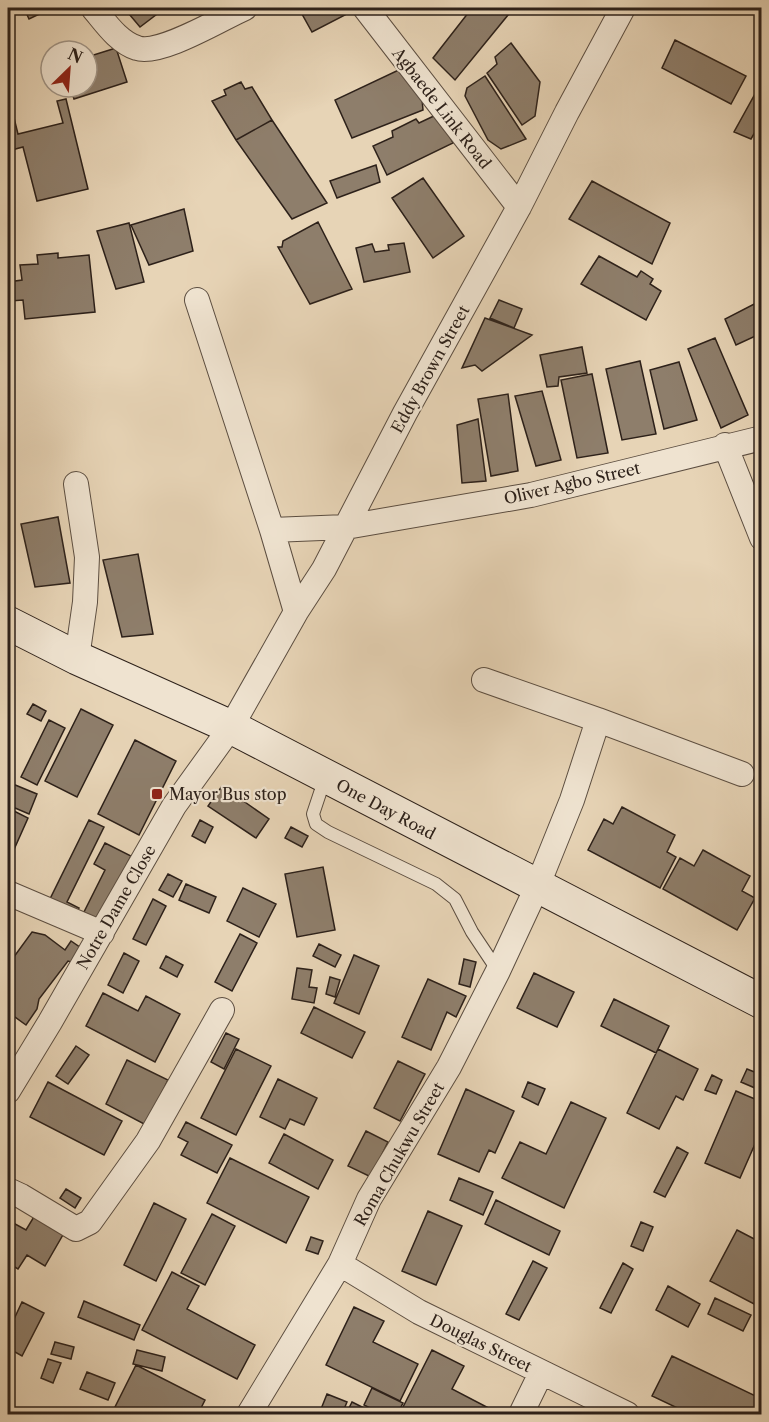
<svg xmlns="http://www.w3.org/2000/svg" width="769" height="1422" viewBox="0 0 769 1422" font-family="'Libre Caslon Text',serif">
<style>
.building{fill:#8e7e6b;stroke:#2d211a;stroke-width:1.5}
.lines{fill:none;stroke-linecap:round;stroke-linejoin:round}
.lane-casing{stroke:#5c4e41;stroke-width:14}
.street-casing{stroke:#5c4e41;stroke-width:26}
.secondary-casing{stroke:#2d211a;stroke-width:35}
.lane{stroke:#efe3d0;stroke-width:12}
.street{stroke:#efe3d0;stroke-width:24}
.secondary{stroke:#efe3d0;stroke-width:33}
.poi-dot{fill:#8f2418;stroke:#efe3d0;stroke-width:2}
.labels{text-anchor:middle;stroke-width:4.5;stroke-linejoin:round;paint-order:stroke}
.street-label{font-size:16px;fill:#2d211a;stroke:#efe3d0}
.poi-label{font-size:16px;fill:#2d211a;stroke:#efe3d0;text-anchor:start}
</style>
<rect width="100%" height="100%" fill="#e7d4b6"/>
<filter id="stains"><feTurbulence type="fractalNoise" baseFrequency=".00333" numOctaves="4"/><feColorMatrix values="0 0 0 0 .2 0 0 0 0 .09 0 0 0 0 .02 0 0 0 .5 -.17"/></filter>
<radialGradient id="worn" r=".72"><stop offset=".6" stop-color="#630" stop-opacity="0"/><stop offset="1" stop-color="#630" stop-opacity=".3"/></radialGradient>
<!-- building -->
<path class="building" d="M24 8H52L29 19Z
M124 8H165L140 27Z
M314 8H341L345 15 312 32 302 14Z
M472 8H499L508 15 455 80 433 58Z
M675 40 746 76 731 104 662 68Z
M511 43 540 82 535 116 522 125 487 73 497 64 495 57Z
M116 48 127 82 74 99 70 87H87V57Z
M405 67 422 99 423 110 352 138 335 100Z
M485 76 526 139 501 149 488 140 465 96 467 88Z
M241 82 245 89 252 87 272 120 236 140 212 101 226 95 224 90Z
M755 94 762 97V120L751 139 734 132Z
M66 99 88 189 37 201 23 147 8 151V115L13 114 18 134 63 123 57 101Z
M438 114 453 143 387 175 373 146 393 137 392 131 416 119 419 123Z
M272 120 327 203 292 219 236 140Z
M376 165 380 182 337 198 330 181Z
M423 178 464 236 433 258 392 198Z
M592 181 670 223 652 264 569 219Z
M184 209 193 251 149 265 131 225Z
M318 222 352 289 310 304 278 247H282L283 241Z
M129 223 144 282 116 289 97 231Z
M404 243 410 272 364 282 356 248 372 244 375 252 389 250 388 245Z
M58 253V258L89 255 95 312 25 319 23 300 10 301 8 282 22 280 20 265 38 264 37 255Z
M599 256 637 277 641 271 653 279 650 284 661 291 646 320 581 284Z
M499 300 522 309 514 328 490 318Z
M762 300V333L736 345 725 319Z
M485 318 532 335 482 371 475 365 462 368Z
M715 338 748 415 721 428 688 349Z
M582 347 587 373 559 377 558 386 547 387 540 355Z
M640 361 656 434 622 440 606 369Z
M679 362 697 420 664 429 650 370Z
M592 374 608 453 577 458 561 380Z
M542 391 561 460 536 466 515 396Z
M508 394 518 471 491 476 478 399Z
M478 419 486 481 462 483 457 425Z
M58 517 70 583 35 587 21 524Z
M138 554 153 634 122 637 103 560Z
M33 704 46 711 41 721 27 714Z
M81 709 113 725 77 797 45 781Z
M49 720 65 728 37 785 21 777Z
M135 740 176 761 139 835 98 814Z
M8 782 37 794 29 814 8 805Z
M222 786 269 819 256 838 208 806Z
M622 807 675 835 667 852 676 857 660 888 588 850 604 819 613 824Z
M8 808 28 818 8 863Z
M89 820 104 827 67 902 79 908 73 920 46 907Z
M200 820 213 827 205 843 192 836Z
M291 827 308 836 302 847 285 838Z
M105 843 131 856 97 923 82 916 105 870 94 864Z
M703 850 750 876 742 891 755 898 737 930 663 889 680 858 694 866Z
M323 867 335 930 297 937 285 874Z
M168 874 182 881 173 897 159 890Z
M186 884 216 897 209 913 179 900Z
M243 888 276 904 259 937 227 921Z
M153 899 166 906 146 945 133 939Z
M32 932 45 935 65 950 71 941 84 950 75 963 68 961 39 999 37 1009 26 1025 8 1012V938L14 940 8 965Z
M240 934 257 943 232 991 215 982Z
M319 944 341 955 335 967 313 956Z
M124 953 139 961 123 993 108 985Z
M354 955 379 966 359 1014 334 1003Z
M166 956 183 965 177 977 160 968Z
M464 959 476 962 470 987 459 984Z
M297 968 312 970 309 987 317 988 314 1003 292 999Z
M534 973 574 992 557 1027 517 1008Z
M330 977 340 980 335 997 326 994Z
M428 979 466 996 456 1017 447 1012 431 1050 402 1037Z
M103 993 138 1011 146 996 180 1014 155 1062 86 1026Z
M614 999 669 1026 656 1053 601 1026Z
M314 1007 365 1032 352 1058 301 1033Z
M226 1033 239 1039 224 1069 211 1062Z
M76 1046 89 1055 68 1084 56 1076Z
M236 1049 271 1066 236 1135 201 1118Z
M658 1049 698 1069 683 1100 676 1096 659 1129 627 1113Z
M127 1060 168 1080 146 1125 106 1104Z
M398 1061 425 1074 400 1121 374 1108Z
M747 1069 762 1075V1091L741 1082Z
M712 1075 722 1080 716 1094 705 1090Z
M278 1079 317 1098 304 1125 290 1119 285 1129 260 1117Z
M48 1082 122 1121 104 1155 30 1117Z
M528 1082 545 1089 538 1105 522 1097Z
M466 1089 514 1111 495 1153 489 1150 479 1172 438 1154Z
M736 1091 762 1102V1128L740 1178 705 1163Z
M571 1102 606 1118 564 1208 502 1178 520 1142 546 1154Z
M186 1122 232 1145 217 1173 181 1155 188 1142 178 1137Z
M366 1131 388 1142 371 1177 348 1166Z
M284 1134 333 1160 318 1189 269 1163Z
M677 1147 688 1153 665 1197 654 1192Z
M230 1158 309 1197 286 1243 207 1203Z
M459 1178 493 1192 483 1215 450 1200Z
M66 1189 81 1198 75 1208 60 1198Z
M496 1200 560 1231 549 1255 485 1224Z
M154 1203 186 1219 156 1281 124 1265Z
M428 1211 462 1226 436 1285 402 1271Z
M212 1214 235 1226 205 1285 181 1273Z
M35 1215 64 1233 45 1266 27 1255 18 1269 8 1263V1220L26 1230Z
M641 1222 653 1227 643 1251 631 1246Z
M737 1230 762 1243V1293L756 1305 710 1281Z
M311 1237 323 1241 318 1254 306 1250Z
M533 1261 547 1268 519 1320 506 1314Z
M623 1263 633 1269 611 1313 600 1308Z
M172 1272 199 1286 187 1309 255 1345 237 1379 142 1330Z
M668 1286 700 1304 688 1327 656 1310Z
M715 1298 751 1315 743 1331 708 1314Z
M84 1301 140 1325 134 1340 78 1317Z
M22 1302 44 1313 22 1356 8 1348V1332Z
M354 1307 384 1321 373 1342 418 1364 400 1401 326 1365Z
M55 1342 74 1347 71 1359 51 1354Z
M137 1350 165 1357 162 1371 133 1364Z
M432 1350 464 1366 452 1389 500 1414H409L401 1411Z
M672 1356 762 1399 756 1414H690L652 1396Z
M48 1359 61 1363 53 1383 41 1378Z
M136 1365 205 1400 198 1414H125L114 1409Z
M87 1372 115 1383 108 1400 80 1389Z
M372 1388 403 1403 397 1414H382L364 1405Z
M327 1394 347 1402 342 1414H335L321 1409Z
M352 1402 376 1414H346Z"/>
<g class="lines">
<!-- lane casing -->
<g class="lane-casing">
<path id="lane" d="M325 778 313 814 316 824 328 832 436 884 455 899 472 932 498 971"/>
</g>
<!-- street casing -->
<g class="street-casing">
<path id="street" d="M93 8C105 22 118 42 137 48 160 56 222 18 245 8
M365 8 519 207
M197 300 272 530 296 612
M725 445 762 538
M76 484 87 557 85 602 77 658
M272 530 346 527 531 495 762 438
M598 720 742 774
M8 893 102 933
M8 1091 50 1022 174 806 231 727 296 612 324 569 405 413 519 207 567 112 623 8
M8 1190 21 1196 76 1229 90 1222 148 1141 222 1010
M340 1264 419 1312 627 1414
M249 1414 340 1264 369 1199 449 1067 498 971 537 887 572 800 598 720 484 680
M521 1414 541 1373"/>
</g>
<!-- secondary casing -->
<g class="secondary-casing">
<path id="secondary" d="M8 623 77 658 231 727 762 1002"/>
</g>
<!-- lane -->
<use href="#lane" class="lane"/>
<!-- street -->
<use href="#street" class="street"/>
<!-- secondary -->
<use href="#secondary" class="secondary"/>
</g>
<!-- markers -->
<rect class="poi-dot" x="151" y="788" width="12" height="12" rx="3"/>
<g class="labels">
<!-- street labels -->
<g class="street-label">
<text transform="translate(442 108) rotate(52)" y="6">Agbaede Link Road</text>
<text transform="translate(430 369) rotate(-61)" y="6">Eddy Brown Street</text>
<text transform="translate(572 483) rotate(-13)" y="6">Oliver Agbo Street</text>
<text transform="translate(386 809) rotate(28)" y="6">One Day Road</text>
<text transform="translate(116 907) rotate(-60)" y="6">Notre Dame Close</text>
<text transform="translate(399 1154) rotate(-60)" y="6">Roma Chukwu Street</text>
<text transform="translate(481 1343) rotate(26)" y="6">Douglas Street</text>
</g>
<!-- poi labels -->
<g class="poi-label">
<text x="169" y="800">Mayor Bus stop</text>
</g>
</g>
<!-- margin -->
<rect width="769" height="1422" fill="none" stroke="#e7d4b6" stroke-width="30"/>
<rect x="9" y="9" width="751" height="1404" fill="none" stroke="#2d211a" stroke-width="3"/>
<rect x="15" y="15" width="739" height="1392" fill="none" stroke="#2d211a" stroke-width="1.5"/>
<!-- north arrow -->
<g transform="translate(69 69) rotate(25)"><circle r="28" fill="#efe3d0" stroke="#a19587" stroke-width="1.5"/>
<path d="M0-4.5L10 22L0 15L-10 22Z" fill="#8f2418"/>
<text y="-9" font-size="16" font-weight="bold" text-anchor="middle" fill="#2d211a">N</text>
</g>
<rect width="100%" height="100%" filter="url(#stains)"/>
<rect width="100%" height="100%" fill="url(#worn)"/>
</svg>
